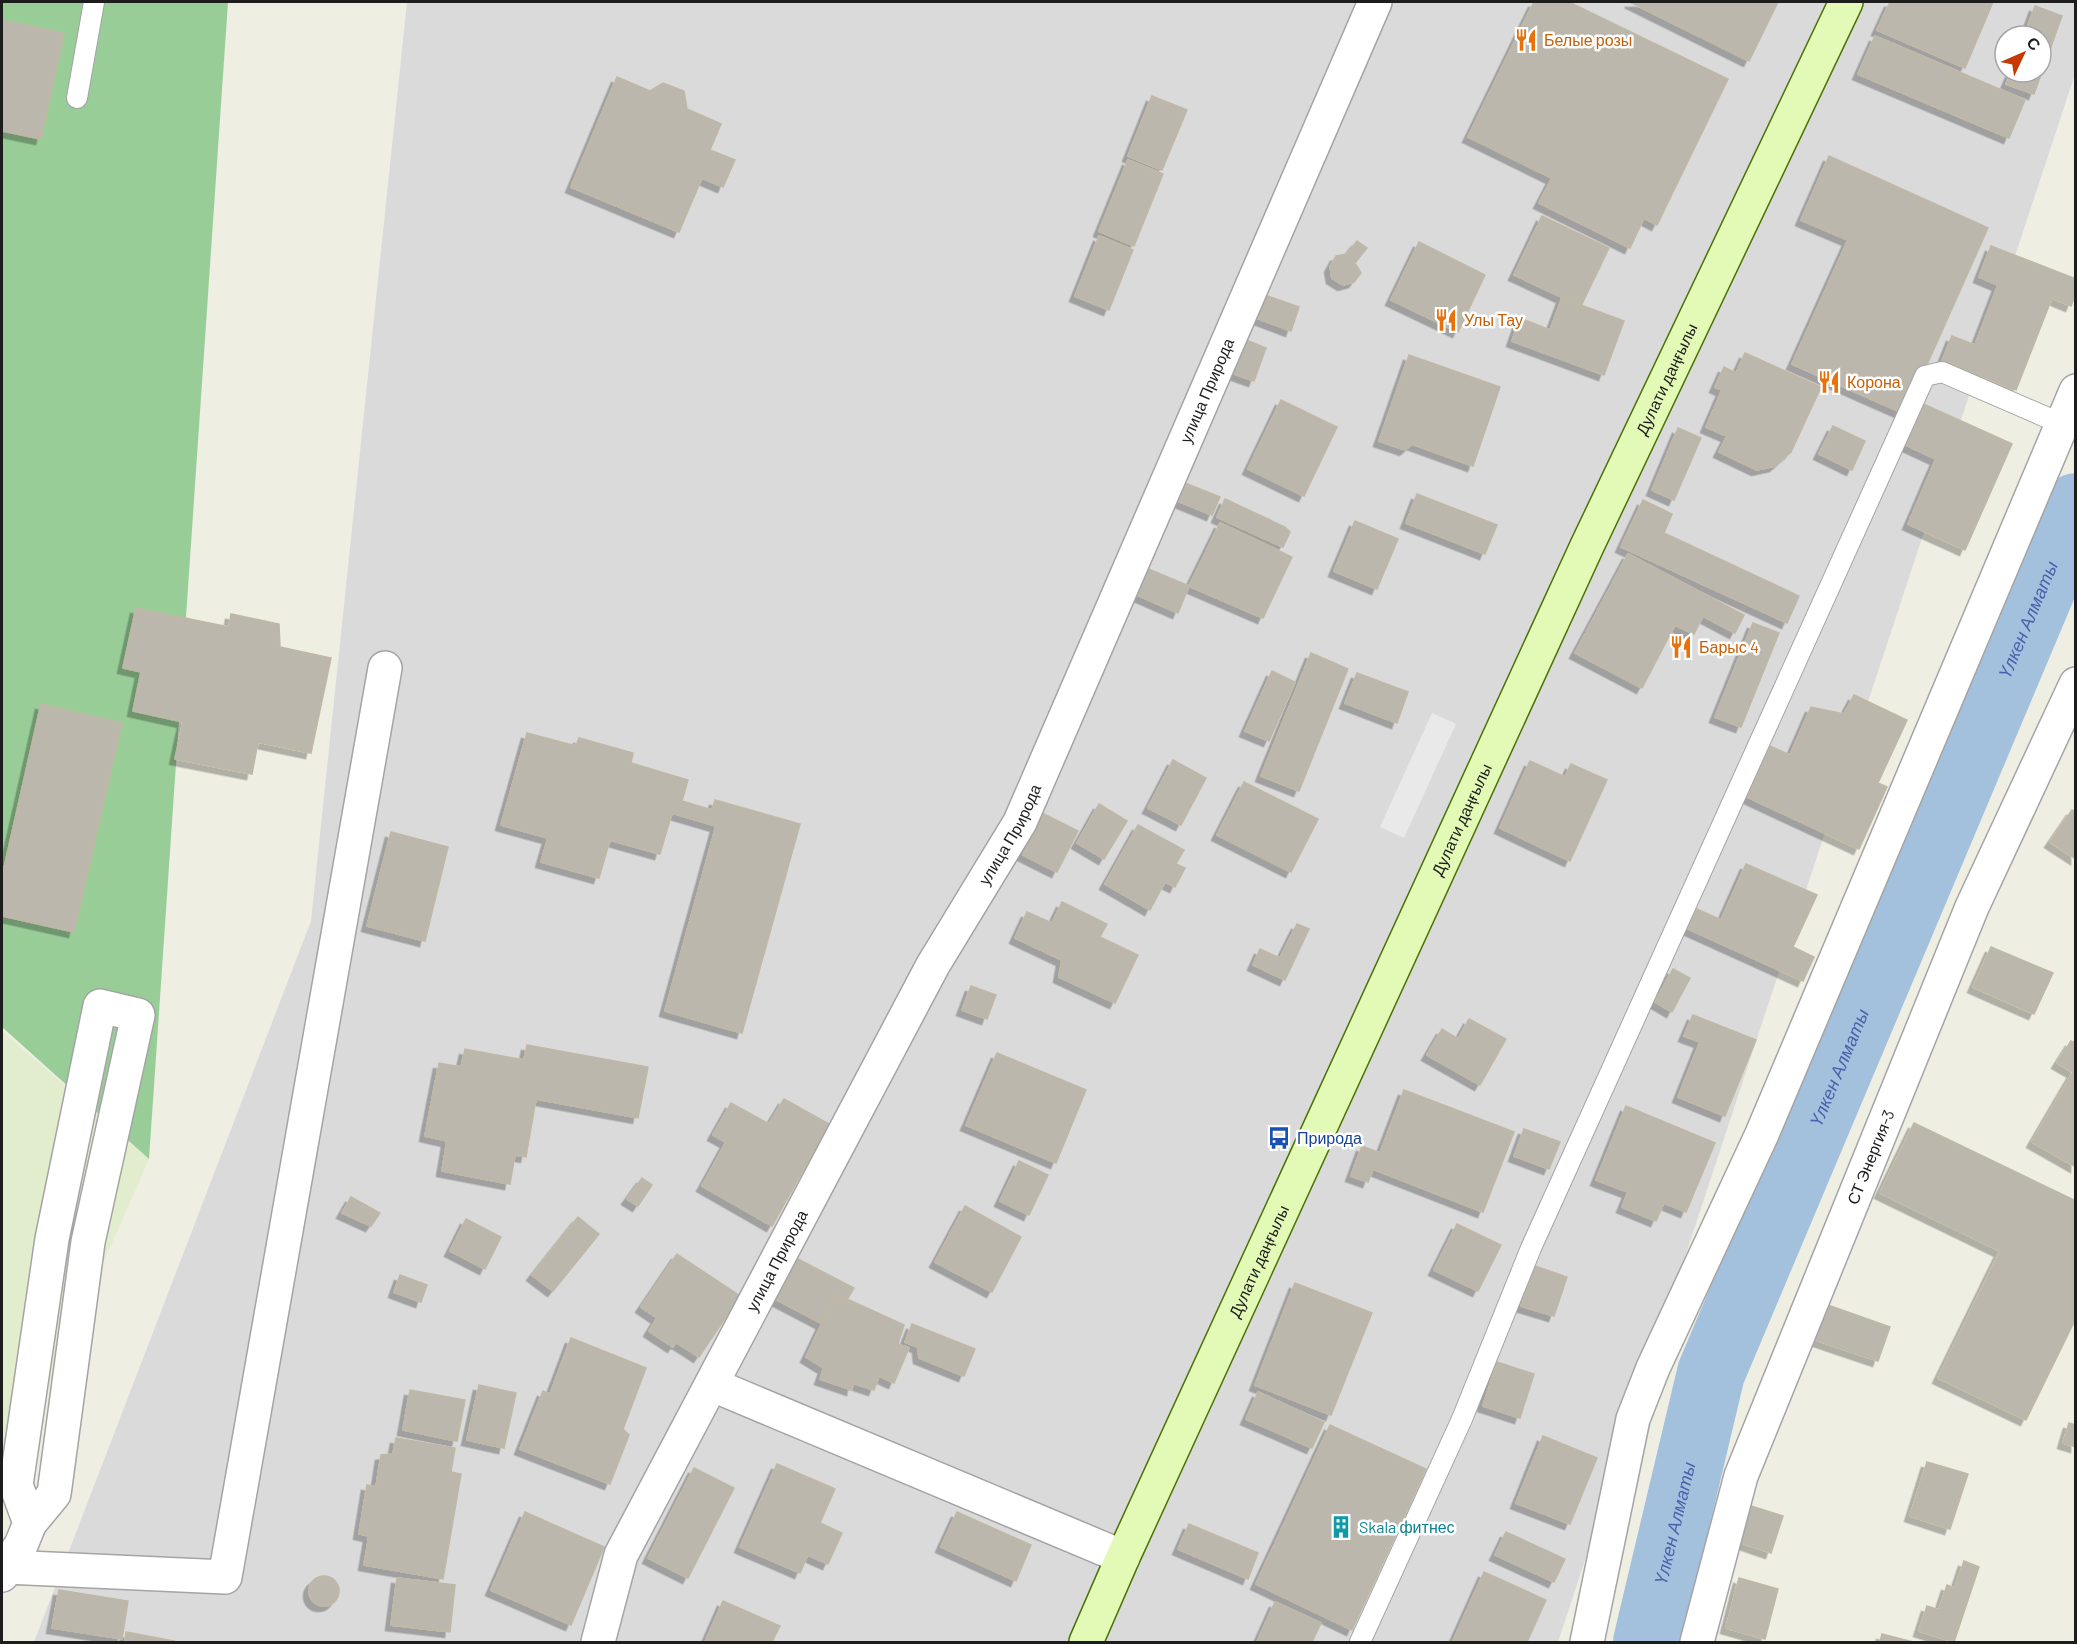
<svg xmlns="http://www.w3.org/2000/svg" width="2077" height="1644" viewBox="0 0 2077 1644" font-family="Barlow,sans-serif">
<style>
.residential{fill:#dbdada;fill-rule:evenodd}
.farmland{fill:#e2edce}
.forest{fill:#99cd98}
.parking{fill:#e9e9e9}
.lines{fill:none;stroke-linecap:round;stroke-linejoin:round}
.river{stroke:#a3c0dc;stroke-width:68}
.building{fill:#bbb7ac;stroke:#c0b8a5;stroke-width:1.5;filter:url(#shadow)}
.service-casing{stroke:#a4a4a4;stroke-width:22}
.minor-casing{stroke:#a4a4a4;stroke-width:36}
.secondary-casing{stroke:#497305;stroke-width:36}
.service{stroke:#fff;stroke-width:20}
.minor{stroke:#fff;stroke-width:33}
.secondary{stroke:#e3f9b6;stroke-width:33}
.labels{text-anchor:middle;stroke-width:5;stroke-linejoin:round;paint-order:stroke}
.food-label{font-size:16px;fill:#c56008;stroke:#fff;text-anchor:start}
.street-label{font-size:16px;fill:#1d1d1d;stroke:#fff}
.transit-label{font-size:16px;fill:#164399;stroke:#fff;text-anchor:start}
.culture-label{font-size:16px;fill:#0d838f;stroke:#fff;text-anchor:start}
.water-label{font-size:18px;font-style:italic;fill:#4a61ac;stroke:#fff}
</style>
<defs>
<filter id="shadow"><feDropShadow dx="-5.5" dy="5.5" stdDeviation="0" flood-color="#0004"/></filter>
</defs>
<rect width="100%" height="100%" fill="#eeeee3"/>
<!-- residential -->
<path class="residential" d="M407 2H2075V74L1558 1642H34L311 921ZM2005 36H2041V72H2005Z"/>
<!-- farmland -->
<path class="farmland" d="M2 1031 149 1159 2 1492Z"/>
<!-- forest -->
<path class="forest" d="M2 2H228L149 1159 2 1027Z"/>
<!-- parking -->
<path class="parking" d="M1432 713 1456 724 1404 838 1380 827Z"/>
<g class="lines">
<!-- river -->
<path class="river" id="s1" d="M1647 1642 1711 1373 2076 507"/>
</g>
<!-- building -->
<path class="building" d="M1534 2H1569L1728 79 1657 225 1644 218 1630 248 1539 203 1552 178 1468 137Z
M1630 2H1778L1749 61Z
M1890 2H1993L1965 68 1877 30Z
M2035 6 2062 16 2034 94 2006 84 2011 72H2041V36H2024Z
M2 20 64 33 41 139 2 131Z
M1875 36 2025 100 2009 138 1858 74Z
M617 77 650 91 663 83 684 91 687 109 721 124 710 150 735 160 723 187 702 178 679 232 571 187Z
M1152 96 1187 110 1162 170 1128 156Z
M1829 156 1988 228 1905 414 1792 364 1848 240 1801 220Z
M1128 160 1163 174 1134 246 1099 231Z
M1542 216 1609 248 1581 306 1514 275Z
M1099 236 1133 250 1109 310 1075 296Z
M1357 241 1367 248 1355 263 1361 273 1354 282 1343 285 1332 278 1330 267 1336 256 1347 254Z
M1419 242 1485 275 1458 332 1391 300Z
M1991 246 2076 279V293L2071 306 2052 298 2016 390 1942 361 1952 336 1975 345 1998 285 1979 277Z
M1262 294 1299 307 1291 331 1254 317Z
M1562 298 1624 321 1604 375 1512 341 1520 318 1550 330Z
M1241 338 1266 348 1254 381 1229 372Z
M1745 353 1821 387 1791 452 1775 466 1757 470 1719 452 1727 436 1706 427 1722 390 1715 387 1724 367 1736 373Z
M1409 355 1500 387 1473 466 1412 444 1405 450 1379 441Z
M1281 400 1337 427 1304 496 1248 469Z
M1919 402 2012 444 1965 550 1908 524 1936 459 1901 443Z
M1833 426 1865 441 1852 470 1819 454Z
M1678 428 1701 438 1674 500 1652 490Z
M1185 483 1220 497 1212 515 1178 501Z
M1417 494 1497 525 1485 554 1406 523Z
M1225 499 1285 527 1290 532 1283 547 1217 517Z
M1643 500 1672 514 1664 533 1799 596 1787 623 1621 547Z
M1355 521 1398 539 1377 589 1334 571Z
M1220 523 1292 557 1263 618 1189 586Z
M1628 554 1744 615 1735 633 1703 616 1694 634 1675 625 1642 688 1575 653Z
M1139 565 1189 586 1178 613 1128 591Z
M136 608 229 627 231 614 279 624 280 647 331 658 311 753 258 742 252 774 175 759 183 722 133 711 141 672 123 668Z
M1753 623 1779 633 1741 727 1715 717Z
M1311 653 1348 669 1299 791 1261 776Z
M1272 671 1295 682 1269 741 1245 731Z
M1357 673 1408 692 1397 723 1345 703Z
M1854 695 1907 720 1878 783 1887 787 1859 849 1747 797 1770 746 1790 755 1811 707 1844 714Z
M41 704 122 723 74 932 2 916V877Z
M527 733 576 746 579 738 633 753 631 763 688 780 682 801 712 810 715 800 800 824 742 1033 665 1011 716 826 672 813 660 854 610 840 599 878 541 862 548 838 501 825Z
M1173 760 1206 778 1181 825 1148 808Z
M1530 761 1565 777 1571 764 1607 780 1570 861 1500 828Z
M1244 782 1318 819 1291 872 1217 835Z
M1099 804 1127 821 1104 859 1077 843Z
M2072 810 2076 812V859L2050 842Z
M1044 814 1078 831 1057 872 1023 855Z
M1138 825 1184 850 1176 864 1185 868 1175 887 1165 882 1150 910 1105 884Z
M391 832 448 847 425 941 367 926Z
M1746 864 1817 895 1793 947 1814 957 1803 981 1688 929 1697 909 1721 920Z
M1062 902 1107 924 1100 937 1138 955 1115 1003 1059 977 1062 960 1015 938 1027 912 1052 923Z
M1297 924 1309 929 1285 980 1253 965 1260 949 1280 958Z
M1991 947 2053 973 2034 1014 1973 987Z
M1673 969 1690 978 1672 1012 1655 1002Z
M971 986 996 995 987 1019 962 1010Z
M1693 1015 1756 1040 1725 1116 1678 1097 1700 1042 1684 1036Z
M1469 1019 1506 1039 1480 1085 1427 1055 1442 1029 1458 1039Z
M2071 1041 2076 1043V1167L2032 1142 2073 1072 2057 1063Z
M527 1045 648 1067 638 1118 536 1099 526 1157 515 1155 510 1184 442 1171 447 1141 425 1136 439 1063 461 1067 465 1049 524 1060Z
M997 1053 1086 1090 1056 1163 966 1125Z
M1404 1090 1514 1132 1483 1212 1373 1169 1368 1182 1351 1176 1362 1146 1380 1153Z
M784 1099 829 1124 772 1226 702 1186 726 1142 713 1135 731 1103 769 1124Z
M1626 1106 1715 1143 1686 1212 1664 1203 1656 1221 1622 1207 1628 1192 1596 1180Z
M1914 1123 2076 1201V1318L2026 1420 1938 1378 2000 1251 1880 1193Z
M1524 1129 1560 1142 1549 1169 1514 1156Z
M1019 1161 1048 1175 1029 1215 1000 1201Z
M642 1178 652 1185 638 1206 627 1199Z
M351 1197 380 1213 371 1226 342 1213Z
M965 1206 1021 1237 992 1292 935 1262Z
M578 1217 599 1234 553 1291 532 1275Z
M466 1219 501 1237 485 1269 450 1251Z
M1457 1224 1501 1245 1478 1291 1434 1270Z
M677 1254 740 1296 699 1357 676 1342 673 1347 649 1331 657 1318 641 1307Z
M796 1258 854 1288 847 1300 836 1294 821 1323 775 1299Z
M1535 1266 1567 1277 1554 1316 1521 1306Z
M400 1275 427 1285 421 1302 394 1292Z
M1295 1283 1372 1313 1331 1415 1255 1385Z
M836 1294 904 1325 898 1344 909 1348 894 1383 879 1376 874 1390 853 1383 852 1390 820 1379 824 1368 806 1357Z
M1825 1304 1890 1327 1878 1361 1813 1339Z
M912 1324 975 1349 964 1376 919 1358 918 1347 905 1342Z
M571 1338 646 1368 623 1429 629 1435 610 1484 520 1449 543 1391 550 1394Z
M1497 1362 1534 1374 1520 1418 1483 1406Z
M479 1385 516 1393 504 1448 467 1440Z
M410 1390 465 1400 457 1441 403 1430Z
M1258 1392 1324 1422 1312 1448 1246 1419Z
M2069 1423 2076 1425V1447L2063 1443Z
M1330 1425 1426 1469 1352 1630 1256 1584Z
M1543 1436 1597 1458 1570 1524 1516 1503Z
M396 1438 455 1448 451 1472 461 1474 443 1579 364 1565 369 1536 359 1534 367 1485 376 1487 381 1455 393 1454Z
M1927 1462 1968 1474 1950 1529 1910 1516Z
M777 1464 835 1489 820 1523 842 1533 828 1564 808 1555 800 1573 740 1547Z
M694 1468 734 1488 688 1578 648 1558Z
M1748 1505 1783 1516 1771 1553 1736 1541Z
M525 1512 604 1547 571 1625 491 1590Z
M957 1512 1031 1545 1016 1581 941 1547Z
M1189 1524 1258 1553 1248 1579 1178 1549Z
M1506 1532 1565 1559 1554 1582 1495 1555Z
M1964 1561 1979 1567 1954 1642 1919 1631 1927 1606 1939 1610 1947 1585 1955 1588Z
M1484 1572 1546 1600 1527 1642 1453 1641Z
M309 1591a15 15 0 1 1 30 0a15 15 0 1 1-30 0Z
M397 1578 455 1585 450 1632 391 1625Z
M1739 1578 1778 1589 1765 1639 1726 1628Z
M59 1590 128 1601 122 1639 52 1628Z
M723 1601 780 1626 772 1642H705Z
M1275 1602 1321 1623 1312 1642H1257Z
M126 1632 174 1641 173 1642H125Z
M1882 1634 1913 1642H1880Z"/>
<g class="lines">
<!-- service casing -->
<g class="service-casing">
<path id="service" d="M77 98 94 2
M1360 1642 1462 1419 1531 1248 1925 376 1942 372 2062 424"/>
</g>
<!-- minor casing -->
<g class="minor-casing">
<g id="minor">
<path d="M713 1385 1123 1557"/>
<path d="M6 1567 21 1545 30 1523 16 1485 52 1239 100 1006 138 1015 88 1242 54 1494 30 1523"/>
<path d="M2 1575 6 1567 225 1577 385 668"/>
<path id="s2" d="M598 1642 621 1555 933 965 1020 822 1375 2"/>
<path d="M1587 1642 1633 1419 1653 1368 1762 1134 2076 391"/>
<path id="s3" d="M1697 1642 1741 1476 1972 907 2076 684"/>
</g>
</g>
<!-- secondary casing -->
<g class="secondary-casing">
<g id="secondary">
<path id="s4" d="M1086 1642 1123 1557 1587 546 1846 2"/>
</g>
</g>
<!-- service -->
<use href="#service" class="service"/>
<!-- minor -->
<use href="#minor" class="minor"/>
<!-- secondary -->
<use href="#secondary" class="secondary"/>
</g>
<!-- icons -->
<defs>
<g id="restaurant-bare" transform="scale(1.8)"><path d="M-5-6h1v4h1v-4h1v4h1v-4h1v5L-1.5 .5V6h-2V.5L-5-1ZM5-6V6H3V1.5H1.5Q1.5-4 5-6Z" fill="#e8710a" stroke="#fff" stroke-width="2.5" paint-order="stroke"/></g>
<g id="bus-bare" transform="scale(1.8)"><path d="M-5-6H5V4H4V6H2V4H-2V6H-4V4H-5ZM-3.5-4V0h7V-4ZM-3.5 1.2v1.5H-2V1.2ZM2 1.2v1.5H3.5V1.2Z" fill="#1a4fb4" stroke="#fff" stroke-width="2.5" paint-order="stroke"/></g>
<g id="building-bare" transform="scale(1.8)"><path d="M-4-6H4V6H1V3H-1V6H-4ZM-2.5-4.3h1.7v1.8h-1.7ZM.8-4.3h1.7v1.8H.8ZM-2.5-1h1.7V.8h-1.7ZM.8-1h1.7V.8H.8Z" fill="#0f9aa8" stroke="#fff" stroke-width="2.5" paint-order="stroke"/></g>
</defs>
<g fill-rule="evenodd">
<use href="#restaurant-bare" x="1526" y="40"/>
<use href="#restaurant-bare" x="1446" y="320"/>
<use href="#restaurant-bare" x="1829" y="382"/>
<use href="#restaurant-bare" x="1681" y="647"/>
<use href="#bus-bare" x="1279" y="1138"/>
<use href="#building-bare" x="1341" y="1527"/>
</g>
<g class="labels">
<!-- food labels -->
<g class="food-label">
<text x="1544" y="46">Белые розы</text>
<text x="1464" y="326">Улы Тау</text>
<text x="1847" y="388">Корона</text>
<text x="1699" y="653">Барыс 4</text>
</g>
<!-- street labels -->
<g class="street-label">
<text dy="6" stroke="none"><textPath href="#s4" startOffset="1390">Дулати даңғылы</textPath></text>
<text dy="6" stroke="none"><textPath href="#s2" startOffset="1395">улица Природа</textPath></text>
<text dy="6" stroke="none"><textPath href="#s4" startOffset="904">Дулати даңғылы</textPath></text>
<text dy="6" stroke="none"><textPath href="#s2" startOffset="909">улица Природа</textPath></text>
<text dy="6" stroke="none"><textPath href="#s3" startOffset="516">СТ Энергия-3</textPath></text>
<text dy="6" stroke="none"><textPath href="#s2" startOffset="423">улица Природа</textPath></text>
<text dy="6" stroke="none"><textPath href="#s4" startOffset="418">Дулати даңғылы</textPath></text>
</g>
<!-- transit labels -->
<g class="transit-label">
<text x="1297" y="1144">Природа</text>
</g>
<!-- culture labels -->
<g class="culture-label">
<text x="1359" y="1533">Skala фитнес</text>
</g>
<!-- water labels -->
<g class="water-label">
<text dy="6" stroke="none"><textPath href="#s1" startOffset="1094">Үлкен Алматы</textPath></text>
<text dy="6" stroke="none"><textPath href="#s1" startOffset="608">Үлкен Алматы</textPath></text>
<text dy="6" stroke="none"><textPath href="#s1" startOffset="122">Үлкен Алматы</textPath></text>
</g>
</g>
<!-- border -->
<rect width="2077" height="1644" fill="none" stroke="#1d1d1d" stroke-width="6"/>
<!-- north arrow -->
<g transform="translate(2023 54) rotate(46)"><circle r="28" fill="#ffffff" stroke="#a5a5a5" stroke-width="1.5"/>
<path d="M0-4.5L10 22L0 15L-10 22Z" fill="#c83802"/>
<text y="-9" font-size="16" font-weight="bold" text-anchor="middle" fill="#1d1d1d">С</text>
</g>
</svg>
